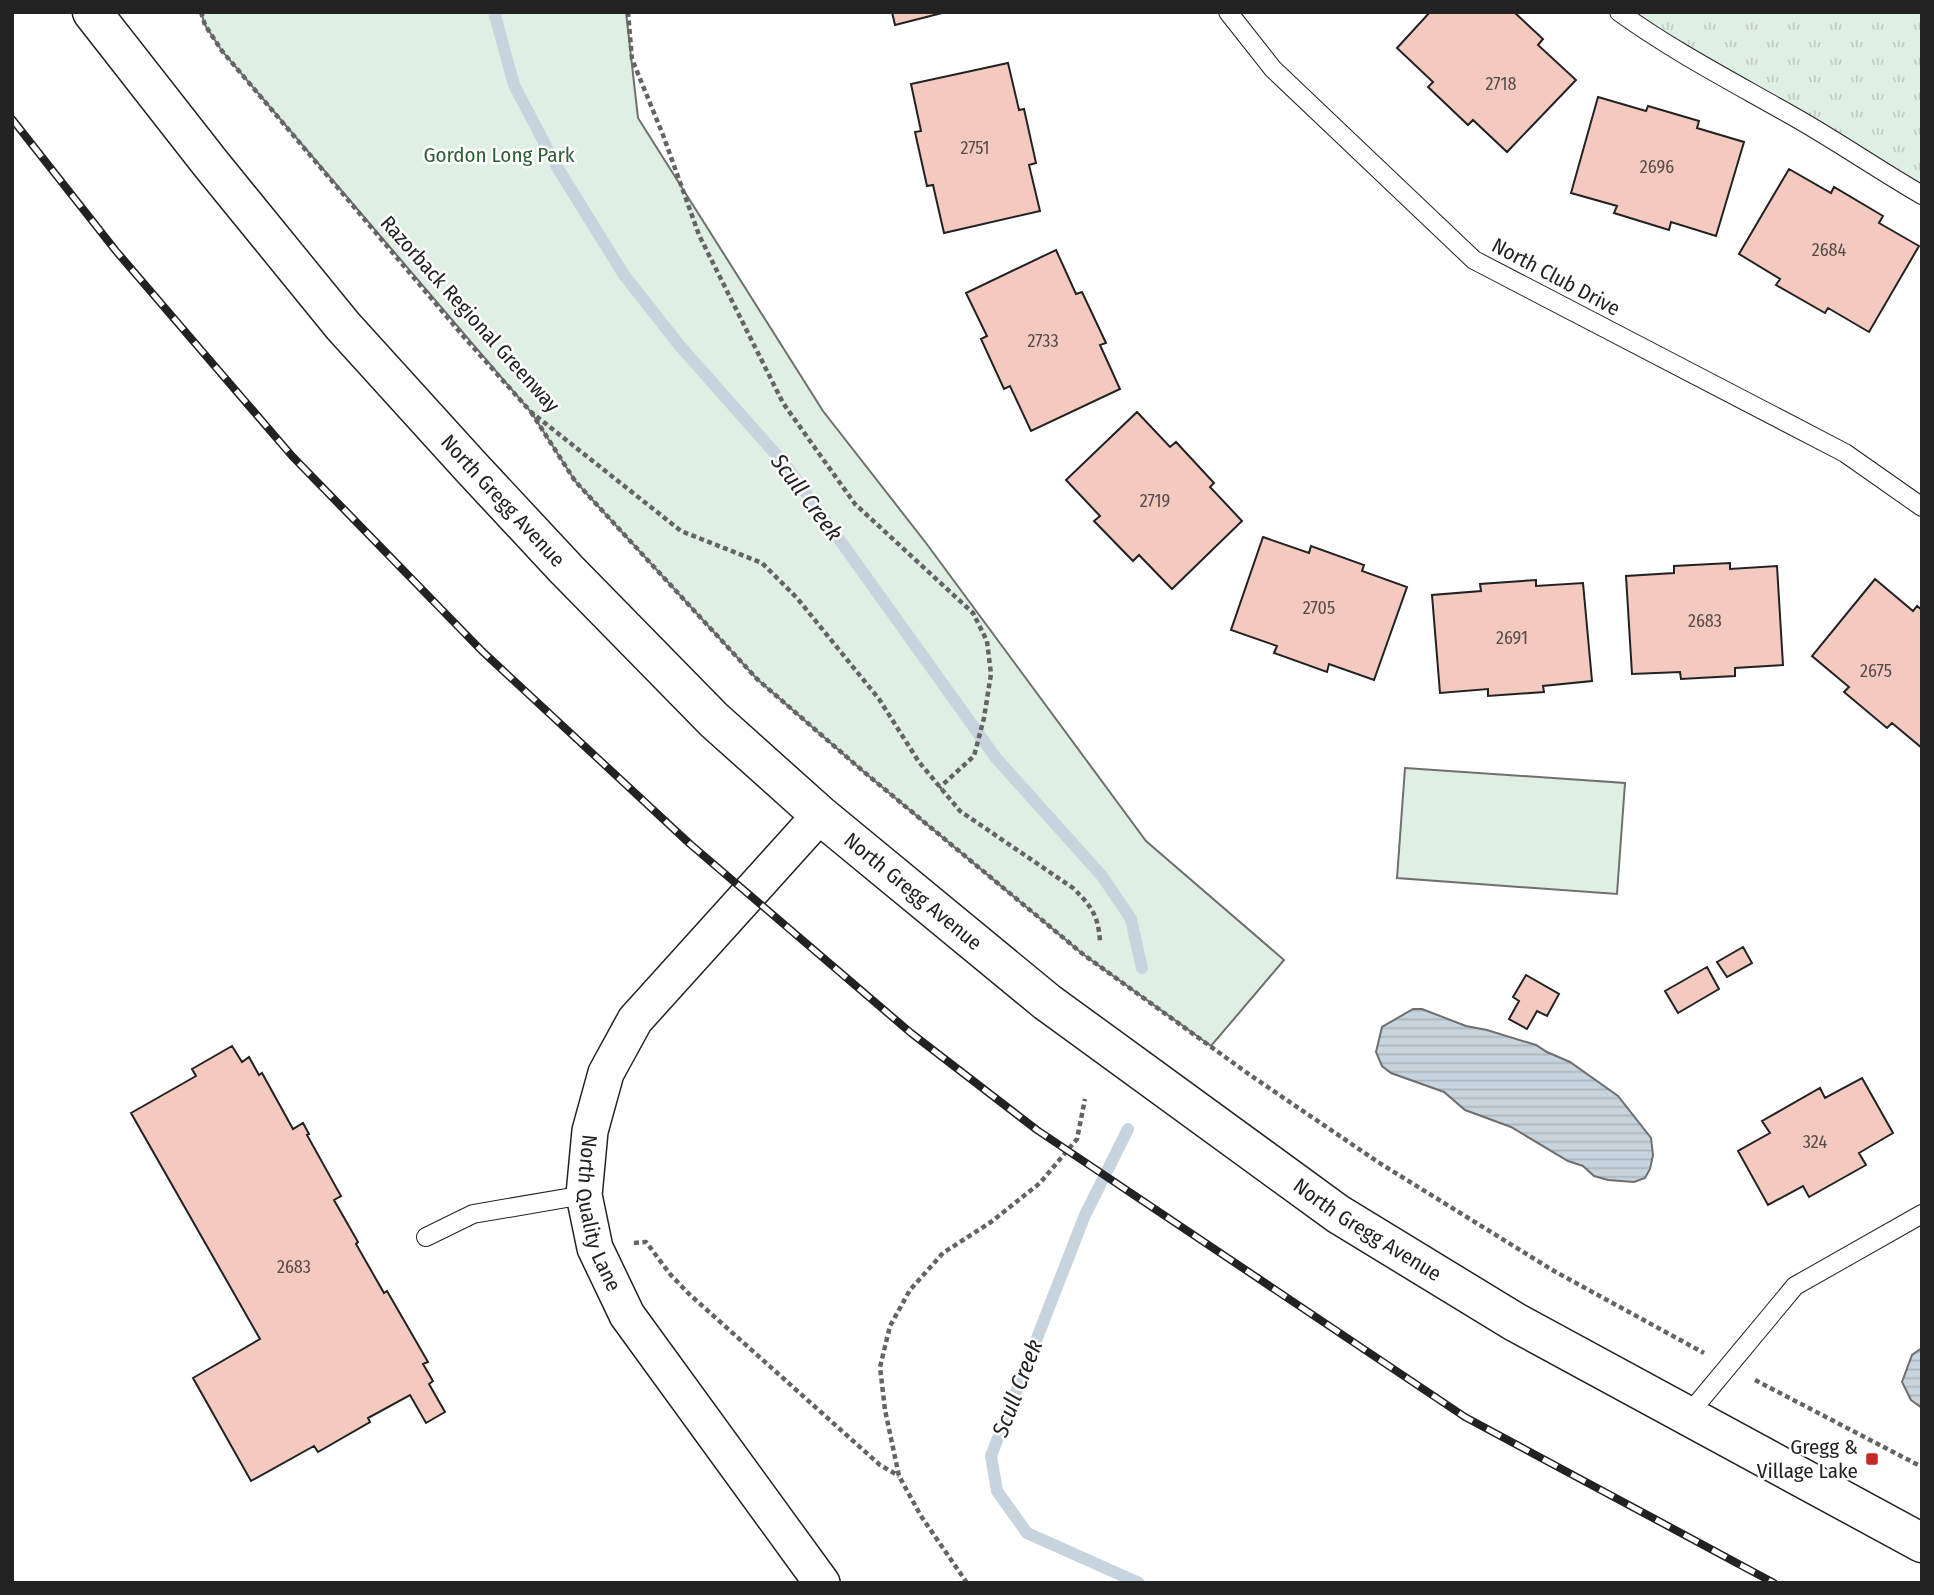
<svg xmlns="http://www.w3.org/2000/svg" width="1934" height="1595" viewBox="0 0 1934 1595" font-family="'Fira Sans Condensed',sans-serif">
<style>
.grass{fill:url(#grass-tufts);stroke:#6f6f6f;stroke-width:2}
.park{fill:#e0efe3;stroke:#6f6f6f;stroke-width:2}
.water{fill:url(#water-rules);stroke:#6f6f6f;stroke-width:2}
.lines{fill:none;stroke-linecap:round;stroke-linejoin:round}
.stream{stroke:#c7d3dd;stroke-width:12}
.building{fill:#f3c9c0;stroke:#222;stroke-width:2}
.service-casing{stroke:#222;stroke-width:20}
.minor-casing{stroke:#222;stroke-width:38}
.secondary-casing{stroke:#222;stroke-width:41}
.path{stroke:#646464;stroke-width:4.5;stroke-dasharray:5 3.5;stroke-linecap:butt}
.service{stroke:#fff;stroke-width:18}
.minor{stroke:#fff;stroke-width:35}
.secondary{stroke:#fff;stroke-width:38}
.rail-casing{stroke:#222;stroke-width:8}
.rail{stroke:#fff;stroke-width:5;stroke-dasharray:16;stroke-linecap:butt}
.poi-dot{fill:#c62828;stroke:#fff;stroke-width:2.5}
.labels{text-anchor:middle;stroke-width:5;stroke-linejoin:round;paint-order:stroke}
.number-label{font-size:18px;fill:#564c4a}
.park-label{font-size:21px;fill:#2f5e38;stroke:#fff}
.street-label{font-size:21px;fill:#222;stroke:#fff}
.poi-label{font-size:21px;fill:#222;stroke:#fff;text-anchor:end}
.water-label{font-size:23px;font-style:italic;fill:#222;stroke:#fff}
</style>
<defs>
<pattern id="grass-tufts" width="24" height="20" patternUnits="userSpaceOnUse" patternTransform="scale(1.75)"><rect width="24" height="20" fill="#e0efe3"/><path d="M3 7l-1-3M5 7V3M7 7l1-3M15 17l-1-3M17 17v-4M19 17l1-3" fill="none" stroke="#c0cdc2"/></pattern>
<pattern id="water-rules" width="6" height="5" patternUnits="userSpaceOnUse" patternTransform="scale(1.75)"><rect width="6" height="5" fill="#c7d3dd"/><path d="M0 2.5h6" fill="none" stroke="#abb5bd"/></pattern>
</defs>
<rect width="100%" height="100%" fill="#fff"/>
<!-- grass -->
<path class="grass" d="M1619 12H1922V195Z"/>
<!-- park -->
<path class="park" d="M201 12H626L638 118 823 411 926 543 1146 841 1284 960 1211 1046 1084 955 864 772 757 679 575 481 531 412 222 51 205 25Z
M1405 768 1625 783 1617 894 1397 878Z"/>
<!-- water -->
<path class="water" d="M1413 1009H1422L1466 1026 1487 1030 1536 1045 1547 1052 1570 1062 1618 1096 1651 1138 1653 1155 1650 1169 1645 1178 1634 1182 1608 1180 1594 1176 1583 1166 1568 1161 1511 1127 1465 1110 1444 1092 1391 1073 1382 1066 1376 1052 1382 1027Z
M1922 1348V1408L1911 1400 1902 1382 1912 1355Z"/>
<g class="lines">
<!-- stream -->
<path class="stream" d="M494 12 514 85 557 167 624 275 680 346 788 468 996 758 1102 876 1131 919 1142 968
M1128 1129 1085 1215 991 1456 997 1491 1027 1533 1139 1583"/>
</g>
<!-- building -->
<path class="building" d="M892 12H946L895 25Z
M1430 12H1514L1543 39 1538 45 1576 80 1507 152 1473 120 1468 125 1428 87 1433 82 1397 48Z
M1008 63 1019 110 1024 109 1036 163 1029 165 1040 211 944 233 933 185 927 186 915 132 921 131 911 84Z
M1598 97 1646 111 1648 106 1699 121 1697 128 1744 142 1716 236 1671 222 1669 230 1614 213 1617 206 1571 193Z
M1789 169 1831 193 1834 187 1883 216 1879 223 1919 246 1869 332 1828 308 1825 313 1776 285 1780 279 1739 254Z
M1056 250 1076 294 1082 292 1106 343 1100 345 1120 389 1031 431 1010 386 1004 389 981 339 987 336 966 293Z
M1137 412 1170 447 1176 442 1214 483 1210 487 1242 521 1172 589 1139 555 1133 561 1094 521 1100 516 1066 480Z
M1263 537 1309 553 1311 546 1364 565 1362 571 1407 587 1374 680 1329 664 1327 672 1274 653 1277 646 1231 630Z
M1730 563V569L1777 566 1783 665 1735 668V676L1681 679 1680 672 1632 674 1626 576 1674 573V566Z
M1875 579 1913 611 1917 606 1922 610V748L1892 723 1887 728 1844 692 1849 687 1812 656Z
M1536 580V586L1583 583 1592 681 1543 686 1544 692 1488 696V689L1440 693 1432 595 1481 591 1480 584Z
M1743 947 1752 963 1727 977 1717 962Z
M1707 967 1719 989 1678 1013 1665 991Z
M1526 975 1559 994 1547 1016 1537 1011 1527 1029 1509 1019 1519 1001 1513 997Z
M232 1046 242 1062 249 1057 259 1075 262 1073 293 1129 303 1123 309 1134 307 1135 341 1196 334 1200 358 1242 356 1244 384 1293 387 1291 428 1362 423 1364 433 1381 429 1384 445 1412 426 1423 410 1395 368 1418 370 1422 318 1452 314 1446 251 1481 193 1378 260 1339 131 1113 196 1076 192 1069Z
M1862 1078 1893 1133 1859 1153 1866 1165 1809 1197 1803 1186 1768 1205 1738 1151 1770 1133 1762 1121 1820 1088 1825 1098Z"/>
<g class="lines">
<!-- service casing -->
<g class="service-casing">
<path id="service" d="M1228 12 1273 69 1474 260 1845 453 1922 507
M1619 12C1673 51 1731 81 1789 114 1834 139 1877 169 1922 195
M426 1237 473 1214 584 1195
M1687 1416 1795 1286 1922 1214"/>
</g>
<!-- minor casing -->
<g class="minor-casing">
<g id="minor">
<path id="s1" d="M820 815 635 1020 606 1073 590 1131 584 1195 595 1248 627 1315 822 1583"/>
</g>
</g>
<!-- secondary casing -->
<g class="secondary-casing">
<g id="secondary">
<path id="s2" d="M92 12 211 164 343 326 471 467 566 569 714 720 820 815 1047 1002 1338 1214 1515 1322 1922 1543"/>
</g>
</g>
<!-- path -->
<path class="path" d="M201 12 205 25 222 51 464 337 531 412 681 531 762 563 797 598 879 699 919 762 960 811 1073 888C1092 907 1098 915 1100 941
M628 12 632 59 663 135 699 235 783 403 855 504 973 613 987 641 991 674 984 718 974 756 939 788
M531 412 575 481 757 679 864 772 1084 955 1250 1075 1381 1164 1554 1271 1704 1353
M634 1243 646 1242 670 1274 688 1293 880 1465 899 1476
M1755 1380 1922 1467
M967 1583 921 1516 899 1476 885 1410 880 1367 890 1326 910 1290 943 1253 991 1222 1040 1183 1077 1139 1085 1099"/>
<!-- service -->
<use href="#service" class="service"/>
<!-- minor -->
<use href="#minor" class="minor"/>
<!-- secondary -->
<use href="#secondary" class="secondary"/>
<!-- rail casing -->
<g class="rail-casing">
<path id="rail" d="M12 119 116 251 292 456 482 651 690 844 911 1033 1037 1130 1465 1417 1774 1583"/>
</g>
<!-- rail -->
<use href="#rail" class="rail"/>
</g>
<!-- markers -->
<rect class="poi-dot" x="1865" y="1452" width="14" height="14" rx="3.5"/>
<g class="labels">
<!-- number labels -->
<g class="number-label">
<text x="1501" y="90">2718</text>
<text x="975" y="154">2751</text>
<text x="1657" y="173">2696</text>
<text x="1829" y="256">2684</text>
<text x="1043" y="347">2733</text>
<text x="1155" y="507">2719</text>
<text x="1319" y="614">2705</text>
<text x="1705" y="627">2683</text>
<text x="1512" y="644">2691</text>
<text x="1876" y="677">2675</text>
<text x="1815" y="1148">324</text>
<text x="294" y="1273">2683</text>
</g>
<!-- park labels -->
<g class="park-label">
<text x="499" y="162">Gordon Long Park</text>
</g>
<!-- street labels -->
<g class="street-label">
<text transform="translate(1556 277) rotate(28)" y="7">North Club Drive</text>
<text transform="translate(470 314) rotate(48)" y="7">Razorback Regional Greenway</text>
<text dy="7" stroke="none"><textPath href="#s2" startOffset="639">North Gregg Avenue</textPath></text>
<text dy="7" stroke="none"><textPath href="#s2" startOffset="1206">North Gregg Avenue</textPath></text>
<text dy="7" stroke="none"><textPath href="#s1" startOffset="481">North Quality Lane</textPath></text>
<text dy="7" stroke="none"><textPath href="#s2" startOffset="1773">North Gregg Avenue</textPath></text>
</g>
<!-- poi labels -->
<g class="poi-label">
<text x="1858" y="1454">Gregg &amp;<tspan x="1858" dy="24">Village Lake</tspan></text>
</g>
<!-- water labels -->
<g class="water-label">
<text transform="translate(807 497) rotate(53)" y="8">Scull Creek</text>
<text transform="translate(1017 1388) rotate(-69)" y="8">Scull Creek</text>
</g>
</g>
<!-- border -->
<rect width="1934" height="1595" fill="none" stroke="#222222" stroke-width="28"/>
</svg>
